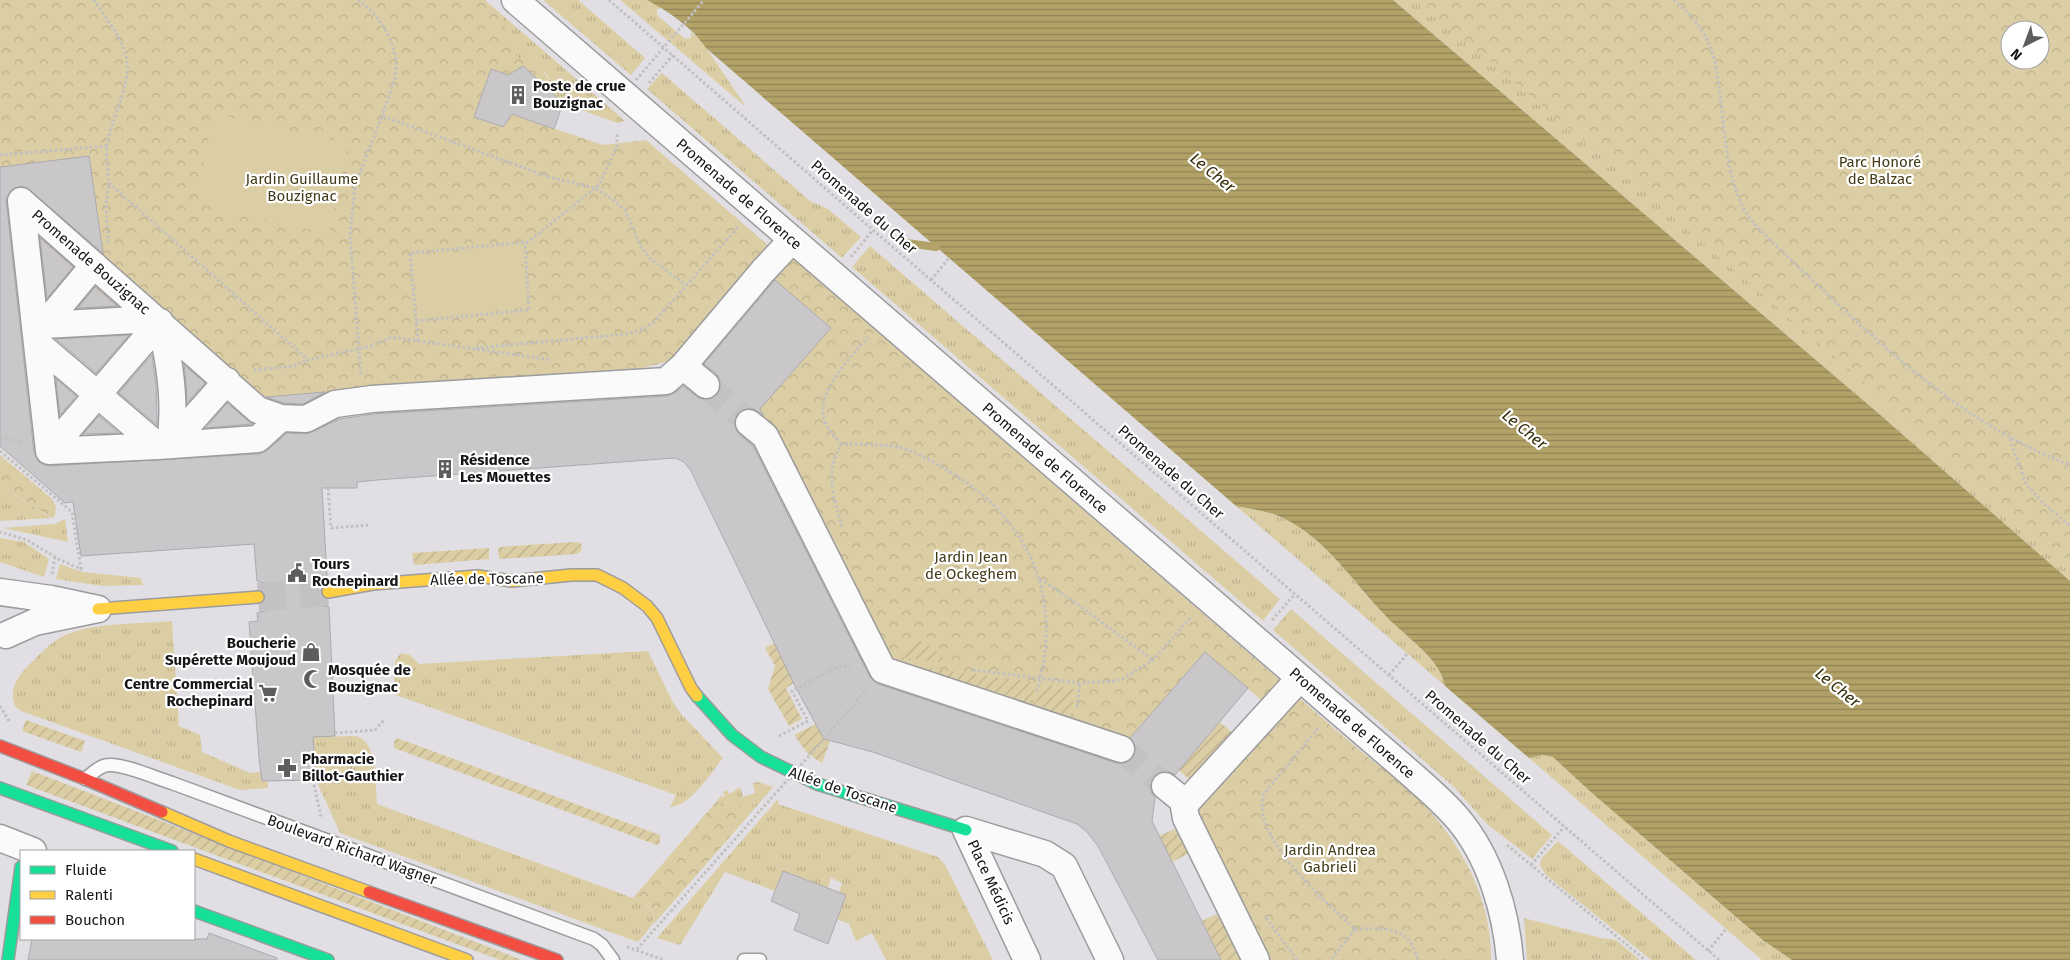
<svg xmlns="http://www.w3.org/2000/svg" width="2070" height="960" viewBox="0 0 2070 960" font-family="'Fira Sans',sans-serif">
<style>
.grass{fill:url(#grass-tufts)}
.forest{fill:url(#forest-crowns);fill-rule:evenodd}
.garden{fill:url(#garden-furrows)}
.pitch{fill:#dccea4}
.water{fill:url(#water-rules)}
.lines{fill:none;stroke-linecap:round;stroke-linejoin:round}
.stream{stroke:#b2a268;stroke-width:8}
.building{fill:#c9c7ca;stroke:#acaaad}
.street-tunnel{stroke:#c3c1c4;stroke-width:26;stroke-dasharray:26 13;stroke-linecap:butt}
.secondary-tunnel{stroke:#c3c1c4;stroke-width:28;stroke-dasharray:28 14;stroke-linecap:butt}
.lane-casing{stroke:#9c9b9d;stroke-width:15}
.street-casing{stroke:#9c9b9d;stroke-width:29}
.fast-casing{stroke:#9c9b9d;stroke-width:14}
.slow-casing{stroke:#9c9b9d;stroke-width:14}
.jam-casing{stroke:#9c9b9d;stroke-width:14}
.path{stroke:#c0c0c0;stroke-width:3;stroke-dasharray:2.5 2.5;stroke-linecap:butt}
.lane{stroke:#fafafb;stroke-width:12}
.street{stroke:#fafafb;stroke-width:26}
.fast{stroke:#16e098;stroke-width:11}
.slow{stroke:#ffcf43;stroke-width:11}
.jam{stroke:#f24e42;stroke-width:11}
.path-bridge{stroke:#c0c0c0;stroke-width:3;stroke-dasharray:2.5 2.5;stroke-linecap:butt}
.labels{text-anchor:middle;stroke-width:4.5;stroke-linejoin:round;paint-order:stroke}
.poi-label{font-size:15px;font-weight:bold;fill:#161517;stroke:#fff;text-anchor:start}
.park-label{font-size:15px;fill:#443a17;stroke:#fff}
.street-label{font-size:15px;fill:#161517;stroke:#fff}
.water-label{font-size:16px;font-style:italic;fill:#382e09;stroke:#fff}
</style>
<defs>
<pattern id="grass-tufts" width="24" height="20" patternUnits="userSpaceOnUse" patternTransform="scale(1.25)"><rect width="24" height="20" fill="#dccea4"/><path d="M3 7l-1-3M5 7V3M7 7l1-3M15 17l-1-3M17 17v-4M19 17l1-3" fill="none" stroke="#bcb08c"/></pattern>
<pattern id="forest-crowns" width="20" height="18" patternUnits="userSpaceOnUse" patternTransform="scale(1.25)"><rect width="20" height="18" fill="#dccea4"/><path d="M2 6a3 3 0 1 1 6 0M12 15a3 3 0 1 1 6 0" fill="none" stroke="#bcb08c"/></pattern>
<pattern id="garden-furrows" width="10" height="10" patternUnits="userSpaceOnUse" patternTransform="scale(1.25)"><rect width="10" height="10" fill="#dccea4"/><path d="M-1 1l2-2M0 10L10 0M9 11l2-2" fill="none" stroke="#bcb08c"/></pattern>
<pattern id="water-rules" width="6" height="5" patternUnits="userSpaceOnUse" patternTransform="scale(1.25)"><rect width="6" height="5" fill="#b2a268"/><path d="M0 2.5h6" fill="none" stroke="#908355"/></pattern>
</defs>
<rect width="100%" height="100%" fill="#e1dfe3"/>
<!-- grass -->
<path class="grass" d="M543 0H578L645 58 631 75Z
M620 0H647L663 8 657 9V15L685 39 691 38V32L701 40 746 107Z
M1393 0H1668L2070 532V581L1878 413Z
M501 14 625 121 617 123 562 103 546 88 550 80C544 65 528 67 518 58 508 48 505 27 501 14Z
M662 73 810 201 828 209 861 237 842 258 647 89Z
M870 246 1280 599 1263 621 852 267Z
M0 486 51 518 0 521Z
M1236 506C1251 509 1269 511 1283 518 1325 538 1351 579 1382 612 1398 630 1430 652 1440 672 1442 676 1444 681 1445 686Z
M65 519 68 542 3 528 55 524Z
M0 538 24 542 49 559 44 577 0 562Z
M60 564 82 572 141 578 143 585 103 586 56 579Z
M1291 609 1552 835 1532 859 1487 824 1454 787 1273 630Z
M172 621 179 726 200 735 202 752 250 773 261 772 262 781H268V788L240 790 21 711 15 706C8 691 18 675 29 665 39 655 49 644 61 637 90 622 140 624 172 621Z
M648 651 672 701 682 715 723 758C710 774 691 806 670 807L676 795 396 695C395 681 389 662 402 653L410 655 419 664Z
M355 736C379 741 375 784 377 804L633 898C663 915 658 919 638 942L340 833 316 780 313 737Z
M1542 755 1553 757 1565 767 1644 838 1764 941 1792 960H1762L1529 758Z
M758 782 773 787 756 807 716 802 721 796 724 797 725 796 723 793 726 790 730 794 740 787 743 797 755 793 753 783Z
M778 799V804L938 857 945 865 993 960H886L872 933 856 941 849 924 837 919 845 895 839 892 842 883 831 878 828 888 784 871 775 891 725 872 680 945 657 938Z
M1558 841 1696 960H1651L1545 874 1540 865 1541 859Z
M1524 918 1601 938 1616 940 1640 960H1527Z"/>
<!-- forest -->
<path class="forest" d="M0 0H485L501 14 511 46 517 57 541 69 550 80 546 88 491 69 475 113 478 119 502 126 505 124 509 113 603 145 646 140 769 246 673 360 639 369 255 398 103 258 89 157 0 167Z
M1415 0H2070V562L1609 161ZM2010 30H2040V60H2010Z
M786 252 1284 684 1267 705 1205 652 1127 741 890 661 760 409 831 328 767 274Z
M0 455 51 498 56 507 55 516 52 518 0 486Z
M1296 695C1318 714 1340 734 1362 752 1382 769 1405 785 1423 804 1463 845 1492 902 1491 960H1265L1195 813Z
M716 802 756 807 653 925C659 910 643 904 633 898Z"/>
<!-- garden -->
<path class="garden" d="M43 235 82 270 52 305 42 306 36 237Z
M92 277 124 305 116 315 61 319Z
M576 542 581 543 582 547 581 551 577 554 499 559 498 547Z
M489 548V559L414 565 412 553Z
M920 641 931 646 950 663 900 657 913 643Z
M774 643 794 683 786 688 802 719 789 726 768 689 775 666 765 648Z
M898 664 1026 681 1036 683 1029 708Z
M1042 684 1075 689 1070 722 1045 713 1046 708 1035 705Z
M26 720 85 741 81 752 22 731Z
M1220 722 1234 734 1192 782 1179 770Z
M816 724 830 741 822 763 808 754 794 735Z
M397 738 660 835V843L657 845 394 748V741Z
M32 771 522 960H500L26 785Z
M1175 829 1188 854 1172 862 1159 836Z
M1217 914 1241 960H1221L1202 921Z"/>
<!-- pitch -->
<path class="pitch" d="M214 114 348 143 329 234 213 209 198 190Z
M520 246 526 307 418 317 413 256Z"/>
<!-- water -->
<path class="water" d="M647 0H1393L1878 413 2070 581V960H1792L1764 941 1592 793 1553 757 1542 755 1529 758 1445 686C1444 681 1442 676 1440 672 1430 652 1398 630 1382 612 1351 579 1325 538 1283 518 1269 511 1251 509 1236 506L706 48C693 28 668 11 647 0Z"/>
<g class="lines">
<!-- stream -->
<path class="stream" d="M906 243 936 247"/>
</g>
<!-- building -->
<path class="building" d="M523 66 563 103 554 129 512 114 503 127 474 117 491 69 508 75Z
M89 156 103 253 27 188 20 186 13 189 6 199 34 453 39 462 47 466 259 454 268 450 287 433 306 434 340 419 373 414 667 396 676 392 683 386 697 397 704 400 711 399 718 394 721 387 720 380 716 373 704 364 775 280 831 328 760 409 764 416 752 408 743 409 738 413 734 420 735 428 740 435 753 446 870 677 878 684 1116 763 1124 764 1131 760 1135 753 1136 746 1130 738 1205 652 1248 688 1175 775 1168 771 1159 772 1153 777 1150 784 1151 792 1155 798 1152 821 1221 960H1158L1098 846 1087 832 1077 824 873 752 824 739 796 688 691 471 684 462 675 458 377 480 357 482V488H322L327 576 318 580 313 587V594L316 602 322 606 329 607 335 736 313 737 316 780 262 781 259 758 249 622 258 621 257 613 267 610 272 604 274 596 271 588 264 583 257 581 254 544 81 556 73 502 65 503 0 446V167Z
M40 238 73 267 47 298Z
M95 287 117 306 78 308Z
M129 335 96 373 56 339Z
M152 355 156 385 157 425 119 393Z
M184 365 205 383 187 403 186 382Z
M56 379 76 396 60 415Z
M325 392 303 404 284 403 266 397Z
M227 403 252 424 206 428Z
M99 416 119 433 83 434Z
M783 871 846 895 828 944 794 930 800 914 771 901Z
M209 933 277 958V960H28L32 939H207Z"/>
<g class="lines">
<!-- street-tunnel -->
<path class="street-tunnel" d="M706 385 749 423
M1121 749 1165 786"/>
<!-- secondary-tunnel -->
<path class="secondary-tunnel" d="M258 597 328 592"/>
<!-- lane casing -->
<g class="lane-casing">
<path id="lane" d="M85 779C92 774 100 765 109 765 124 764 156 778 172 783L594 939 602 945 613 960
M744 960H760"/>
</g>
<!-- street casing -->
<g class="street-casing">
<path id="street" d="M515 0 1402 766C1421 783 1442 800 1458 819 1490 857 1506 911 1510 960
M21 201 258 410 281 418
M21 201 49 451
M160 322C170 361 176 406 170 445
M44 325 94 265
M35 327 44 325 136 320 160 322
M37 343 158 446
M683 366 706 385
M749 423 765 436 883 670 1121 749
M170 445 227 381
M49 451 158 446 258 439 281 418 306 419 335 404 372 399 666 381 683 366 763 271 792 240
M49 451 160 322
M0 592 51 599 98 609 35 622 6 635
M1165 786 1186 803
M0 838 33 851
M1027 960 966 830 1045 854 1064 866 1110 960
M1256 960 1186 818 1184 807 1186 803 1300 678"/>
</g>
<!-- fast casing -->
<g class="fast-casing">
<path id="fast" d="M697 696 732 735 761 757 817 784 966 830
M0 788 172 851
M194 911 328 960
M8 960 21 867"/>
</g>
<!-- slow casing -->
<g class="slow-casing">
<path id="slow" d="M328 592 373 584 478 576 512 581 571 575H597L623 588 647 606 657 618 691 688 697 696
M98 609 258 597
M162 812 229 841 369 892
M194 859 467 960"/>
</g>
<!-- jam casing -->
<g class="jam-casing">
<path id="jam" d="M0 746 85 779 162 812
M369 892 557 960"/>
</g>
<!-- path -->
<path class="path" d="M94 0C106 18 123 39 127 60 131 84 111 120 107 145 105 157 108 171 109 183L308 360 371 346 391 337 552 360
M358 0C379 13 398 45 396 70 395 85 386 102 382 116
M609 0 873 230 1719 960
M1674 0C1685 10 1696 20 1704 34 1714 50 1717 70 1719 88 1725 128 1725 171 1743 207 1750 221 1762 231 1772 242 1863 327 1951 420 2070 465
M649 83 673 55
M0 155 107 146
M108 243 106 204 109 184
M851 257 873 230
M931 280 949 258
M416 321 529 310 525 243
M418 341 410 253 528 242 599 185 617 146V134
M476 348 627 334 644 329 654 322 738 227
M254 370 293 366 308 360
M361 374 350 235 355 185 382 116 549 177 595 188 616 202 625 210 641 247 650 258 686 285
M0 436 21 443
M2010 439 2026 484 2042 502 2070 526
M841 444C835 437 828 430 825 422 814 392 851 358 868 337
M0 451 72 512 81 569 60 560 27 540 0 532
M328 488 331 528 370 525
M842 527C834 496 824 475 841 444 863 445 887 443 908 450 925 456 940 466 955 475 1034 524 1064 605 1036 694
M52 574 55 557
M1040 579 1073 601 1153 660
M1272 620 1295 594
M973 670 1080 683 1114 681 1124 678 1153 660 1191 617
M1389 675 1407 654
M0 706 9 721
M1077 707 1080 683
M1318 728 1264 794C1249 836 1327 903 1355 929L1331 960
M335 733 375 730 384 720
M779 736 808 721 792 691 839 666 853 667
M824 739 867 689
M313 780 321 817
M1507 845 1645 960
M1531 865 1564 827
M1266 918 1297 960
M1355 929C1386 929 1408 924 1418 960
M627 947 664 960
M637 949 671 911
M1708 951 1726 929"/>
<!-- lane -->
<use href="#lane" class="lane"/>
<!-- street -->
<use href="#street" class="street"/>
<!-- fast -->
<use href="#fast" class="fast"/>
<!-- slow -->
<use href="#slow" class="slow"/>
<!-- jam -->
<use href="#jam" class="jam"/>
<!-- path-bridge -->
<path class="path-bridge" d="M636 80 704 0
M671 911 824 739"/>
</g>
<!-- icons -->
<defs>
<g id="building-bare" transform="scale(1.5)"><path d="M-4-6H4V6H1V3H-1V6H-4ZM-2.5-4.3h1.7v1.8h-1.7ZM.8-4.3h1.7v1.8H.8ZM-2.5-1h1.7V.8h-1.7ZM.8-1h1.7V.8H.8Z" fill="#5d5c5e" stroke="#fff" stroke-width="2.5" paint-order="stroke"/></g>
<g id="civic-bare" transform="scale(1.5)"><path d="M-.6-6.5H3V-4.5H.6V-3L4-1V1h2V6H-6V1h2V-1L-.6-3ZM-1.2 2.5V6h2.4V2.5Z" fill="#5d5c5e" stroke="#fff" stroke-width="2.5" paint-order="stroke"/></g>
<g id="shop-bare" transform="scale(1.5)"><path d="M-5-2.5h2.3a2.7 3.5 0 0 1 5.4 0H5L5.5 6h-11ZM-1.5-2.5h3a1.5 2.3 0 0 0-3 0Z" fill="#5d5c5e" stroke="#fff" stroke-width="2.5" paint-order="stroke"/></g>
<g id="mosque-bare" transform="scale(1.5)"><path d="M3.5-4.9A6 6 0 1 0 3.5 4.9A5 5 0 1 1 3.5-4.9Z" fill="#5d5c5e" stroke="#fff" stroke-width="2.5" paint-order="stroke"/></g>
<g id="supermarket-bare" transform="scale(1.5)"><path d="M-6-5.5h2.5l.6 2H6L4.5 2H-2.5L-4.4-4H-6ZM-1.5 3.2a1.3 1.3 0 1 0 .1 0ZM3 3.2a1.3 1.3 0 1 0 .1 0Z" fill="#5d5c5e" stroke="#fff" stroke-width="2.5" paint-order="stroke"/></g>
<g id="pharmacy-bare" transform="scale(1.5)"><path d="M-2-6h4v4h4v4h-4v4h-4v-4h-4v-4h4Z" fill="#5d5c5e" stroke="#fff" stroke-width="2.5" paint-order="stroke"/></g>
</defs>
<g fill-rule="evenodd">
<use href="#building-bare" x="518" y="95"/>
<use href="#building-bare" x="445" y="469"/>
<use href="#civic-bare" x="297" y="573"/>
<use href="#shop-bare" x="311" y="652"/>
<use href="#mosque-bare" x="313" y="679"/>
<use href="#supermarket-bare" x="268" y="693"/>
<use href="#pharmacy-bare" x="287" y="768"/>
</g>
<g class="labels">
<!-- poi labels -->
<g class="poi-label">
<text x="533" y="91">Poste de crue<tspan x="533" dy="17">Bouzignac</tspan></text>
<text x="460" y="465">Résidence<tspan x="460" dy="17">Les Mouettes</tspan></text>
<text x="312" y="569">Tours<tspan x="312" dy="17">Rochepinard</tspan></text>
<text x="296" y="648" text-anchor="end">Boucherie<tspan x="296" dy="17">Supérette Moujoud</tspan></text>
<text x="328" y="675">Mosquée de<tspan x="328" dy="17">Bouzignac</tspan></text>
<text x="253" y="689" text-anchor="end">Centre Commercial<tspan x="253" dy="17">Rochepinard</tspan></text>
<text x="302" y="764">Pharmacie<tspan x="302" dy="17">Billot-Gauthier</tspan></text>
</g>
<!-- park labels -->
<g class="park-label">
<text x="1880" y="167">Parc Honoré<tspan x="1880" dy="17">de Balzac</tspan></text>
<text x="302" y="184">Jardin Guillaume<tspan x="302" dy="17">Bouzignac</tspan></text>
<text x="971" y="562">Jardin Jean<tspan x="971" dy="17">de Ockeghem</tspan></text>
<text x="1330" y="855">Jardin Andrea<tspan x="1330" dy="17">Gabrieli</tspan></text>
</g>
<!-- street labels -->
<g class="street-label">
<text transform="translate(739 194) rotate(41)" y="5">Promenade de Florence</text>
<text transform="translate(864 207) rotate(41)" y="5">Promenade du Cher</text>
<text transform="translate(91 262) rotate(41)" y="5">Promenade Bouzignac</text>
<text transform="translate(1045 458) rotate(41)" y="5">Promenade de Florence</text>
<text transform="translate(1171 472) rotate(41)" y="5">Promenade du Cher</text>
<text transform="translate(487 579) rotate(-1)" y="5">Allée de Toscane</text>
<text transform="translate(1352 723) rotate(41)" y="5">Promenade de Florence</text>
<text transform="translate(1478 737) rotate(41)" y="5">Promenade du Cher</text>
<text transform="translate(843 790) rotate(19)" y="5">Allée de Toscane</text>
<text transform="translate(352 850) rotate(20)" y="5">Boulevard Richard Wagner</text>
<text transform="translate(991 882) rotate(65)" y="5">Place Médicis</text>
</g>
<!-- water labels -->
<g class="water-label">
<text transform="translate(1213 172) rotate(39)" y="6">Le Cher</text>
<text transform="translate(1525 429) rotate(39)" y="6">Le Cher</text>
<text transform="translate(1838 687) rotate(39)" y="6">Le Cher</text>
</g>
</g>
<!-- legend -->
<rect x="20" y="850" width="175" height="90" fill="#ffffff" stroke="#a2a1a2"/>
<rect x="30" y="866" width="25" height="8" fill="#16e098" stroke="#a2a1a2"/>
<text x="65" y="875" font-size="15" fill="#161517">Fluide</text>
<rect x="30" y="891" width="25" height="8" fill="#ffcf43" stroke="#a2a1a2"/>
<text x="65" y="900" font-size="15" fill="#161517">Ralenti</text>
<rect x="30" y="916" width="25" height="8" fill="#f24e42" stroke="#a2a1a2"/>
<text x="65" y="925" font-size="15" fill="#161517">Bouchon</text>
<!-- north arrow -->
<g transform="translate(2025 45) rotate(222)"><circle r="24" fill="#ffffff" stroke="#a2a1a2"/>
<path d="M0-4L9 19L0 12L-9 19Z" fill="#5d5c5e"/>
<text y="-8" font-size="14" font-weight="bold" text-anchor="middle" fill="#161517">N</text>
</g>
</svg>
